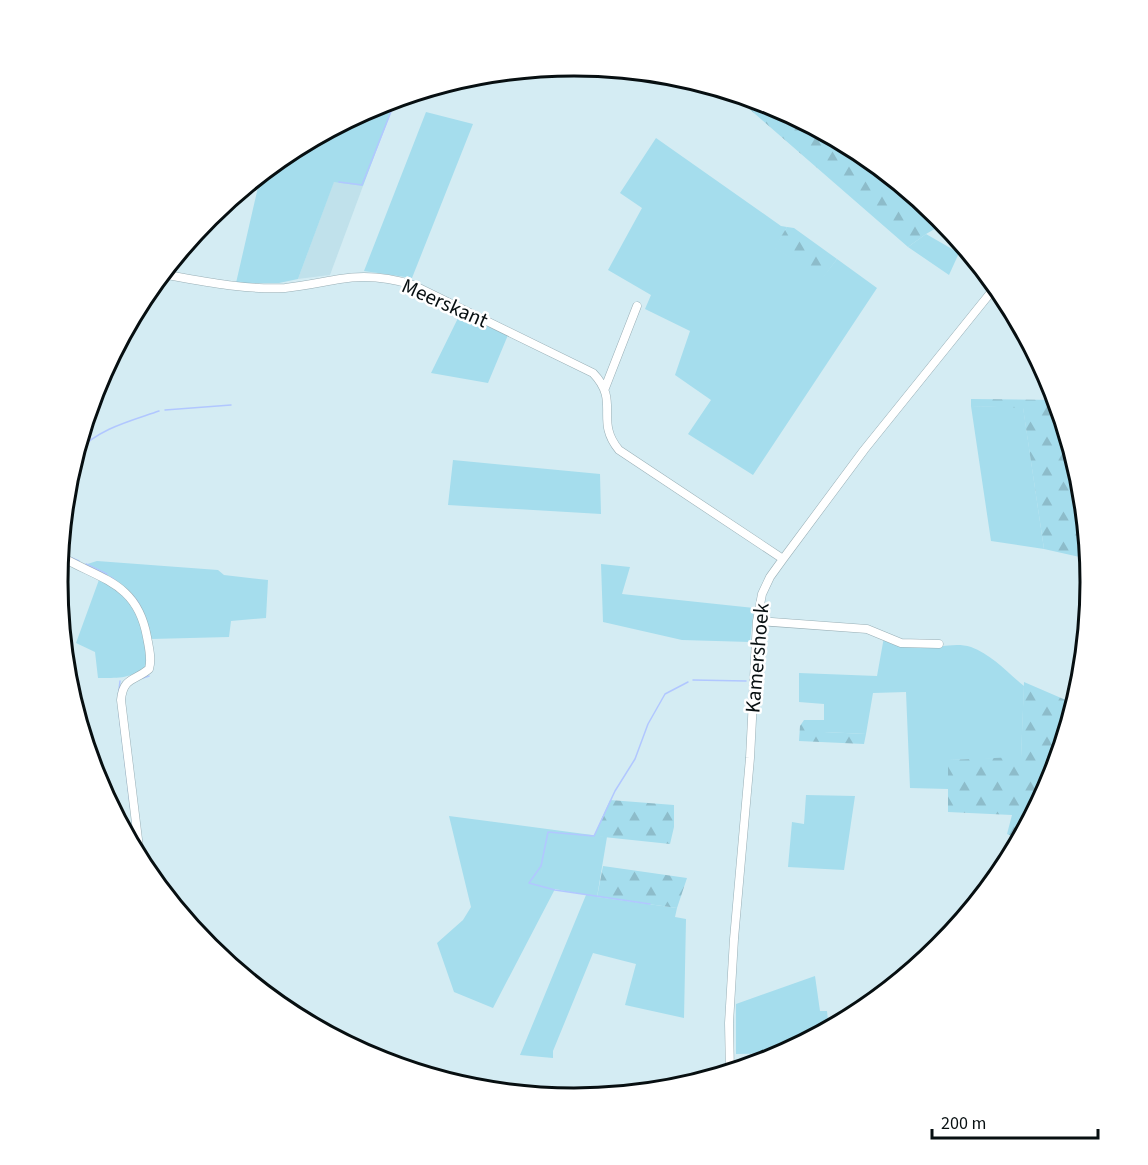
<svg xmlns="http://www.w3.org/2000/svg" width="1148" height="1165" viewBox="0 0 1148 1165" font-family="'Source Sans 3',sans-serif">
<style>
.built{fill:#c0e1eb}
.grass{fill:#a5dded}
.forest{fill:url(#forest-firs)}
.lines{fill:none;stroke-linecap:round;stroke-linejoin:round}
.stream{stroke:#b1c7ff;stroke-width:1.5}
.minor-casing{stroke:#99afb6;stroke-width:9}
.major-casing{stroke:#7293ab;stroke-width:10}
.minor{stroke:#fff;stroke-width:8}
.major{stroke:#cde9fe;stroke-width:9}
.labels{text-anchor:middle;stroke-width:5;stroke-linejoin:round;paint-order:stroke}
.street-label{font-size:21px;fill:#070f11;stroke:#fff}
.rim{fill:none;stroke:#070f11;stroke-width:3}
</style>
<defs>
<pattern id="forest-firs" width="22" height="20" patternUnits="userSpaceOnUse" patternTransform="scale(1.5)"><rect width="22" height="20" fill="#a5dded"/><path d="M5 1l3.5 6h-7zM16 11l3.5 6h-7z" fill="#8dbcca"/></pattern>
</defs>
<rect width="100%" height="100%" fill="#d4ecf3"/>
<!-- built -->
<path class="built" d="M334 181 363 186 330 275 298 279Z"/>
<!-- grass -->
<path class="grass" d="M396 99 363 186 334 182 298 279 279 283H236L261 174 287 152 376 105Z
M426 112 473 124 412 278 364 271Z
M656 138 781 226 787 227 775 248 823 277 837 259 877 288 753 475 688 434 711 400 675 375 690 331 645 309 651 295 608 270 642 208 620 193Z
M926 234 959 253 949 275 908 247Z
M461 312 508 335 488 383 431 373Z
M971 406 1023 407 1044 549 991 541Z
M453 460 600 474 601 514 448 505Z
M97 561 218 570 224 575 268 580 266 618 231 621 229 637 151 639C142 596 125 580 84 565Z
M601 564 630 567 622 594 754 608 750 642 682 640 603 622Z
M100 577C109 584 119 590 127 598 142 614 148 644 147 665 132 679 118 678 98 678L95 652 76 643Z
M884 637C895 640 905 645 916 647 934 650 953 641 971 647 991 654 1008 673 1024 686L1021 758 949 760 948 789 910 788 906 692 873 693 866 734 824 732V704L799 702V673L877 676Z
M806 795 855 796 844 870 788 867 792 822 804 824Z
M449 816 607 837 597 897 677 908 675 917 686 919 684 1018 625 1005 636 964 593 953 553 1051V1058L520 1055 586 895 555 889 493 1008 454 992 437 943 463 920 471 907Z
M815 976 820 1011H827L829 1030 785 1053 736 1054V1004Z"/>
<!-- forest -->
<path class="forest" d="M731 93 772 105 862 153 945 223 926 234 908 247Z
M787 227 794 228 837 259 823 278 774 248Z
M971 399 1056 400 1081 482 1091 583 1085 639 1084 558 1044 549 1023 408 971 406Z
M1024 682 1075 704 1052 781 1020 840 1007 834 1012 815 948 812V760L1021 757Z
M804 720H824V732L866 734 864 744 799 741 800 726Z
M610 800 674 805V827L670 844 594 836Z
M603 866 687 878 677 908 597 897Z"/>
<g class="lines">
<!-- stream -->
<path class="stream" d="M339 182 362 185 396 99
M165 410 231 405
M76 452C101 428 127 422 159 411
M72 558 79 561
M59 560 65 563
M86 564 107 574
M111 577 116 581
M133 596 138 602 144 615
M143 678 149 676
M693 680 746 681
M118 699 120 681
M119 713 131 811
M132 818 136 855
M650 904 555 890 529 883 541 866 548 832 594 836 615 791 635 759 648 724 665 694 688 682
M203 942 209 945"/>
<!-- minor casing -->
<g class="minor-casing">
<path id="minor" d="M161 274C203 281 243 290 285 288 304 286 322 282 340 279 364 275 391 278 413 285L593 373C621 402 594 420 619 450L783 559
M605 388 637 306
M60 556C101 580 137 582 147 637 149 648 152 659 149 669 135 681 123 677 121 700L141 864
M757 621 867 629 901 643 939 644
M416 1068 430 1076
M730 1073 729 1023 734 939 750 758 757 621 762 594 770 577 783 559 864 450 996 286"/>
</g>
<!-- major casing -->
<g class="major-casing">
<path id="major" d="M249 981 381 1062"/>
</g>
<!-- minor -->
<use href="#minor" class="minor"/>
<!-- major -->
<use href="#major" class="major"/>
</g>
<g class="labels">
<!-- street labels -->
<g class="street-label">
<text transform="translate(445 303) rotate(24)" y="7">Meerskant</text>
<text transform="translate(757 658) rotate(-85)" y="7">Kamershoek</text>
</g>
</g>
<!-- crop -->
<path d="M0 0H1148V1165H0ZM68 582a506 506 0 1 1 1012 0a506 506 0 1 1-1012 0Z" fill="#fff" fill-rule="evenodd"/>
<path class="rim" d="M68 582a506 506 0 1 1 1012 0a506 506 0 1 1-1012 0Z"/>
<!-- scale -->
<path d="M932 1129v9h166v-9" fill="none" stroke="#070f11" stroke-width="3"/>
<text x="941" y="1129" font-size="18" fill="#070f11" stroke="#ffffff" stroke-width="4.5" paint-order="stroke">200 m</text>
</svg>
